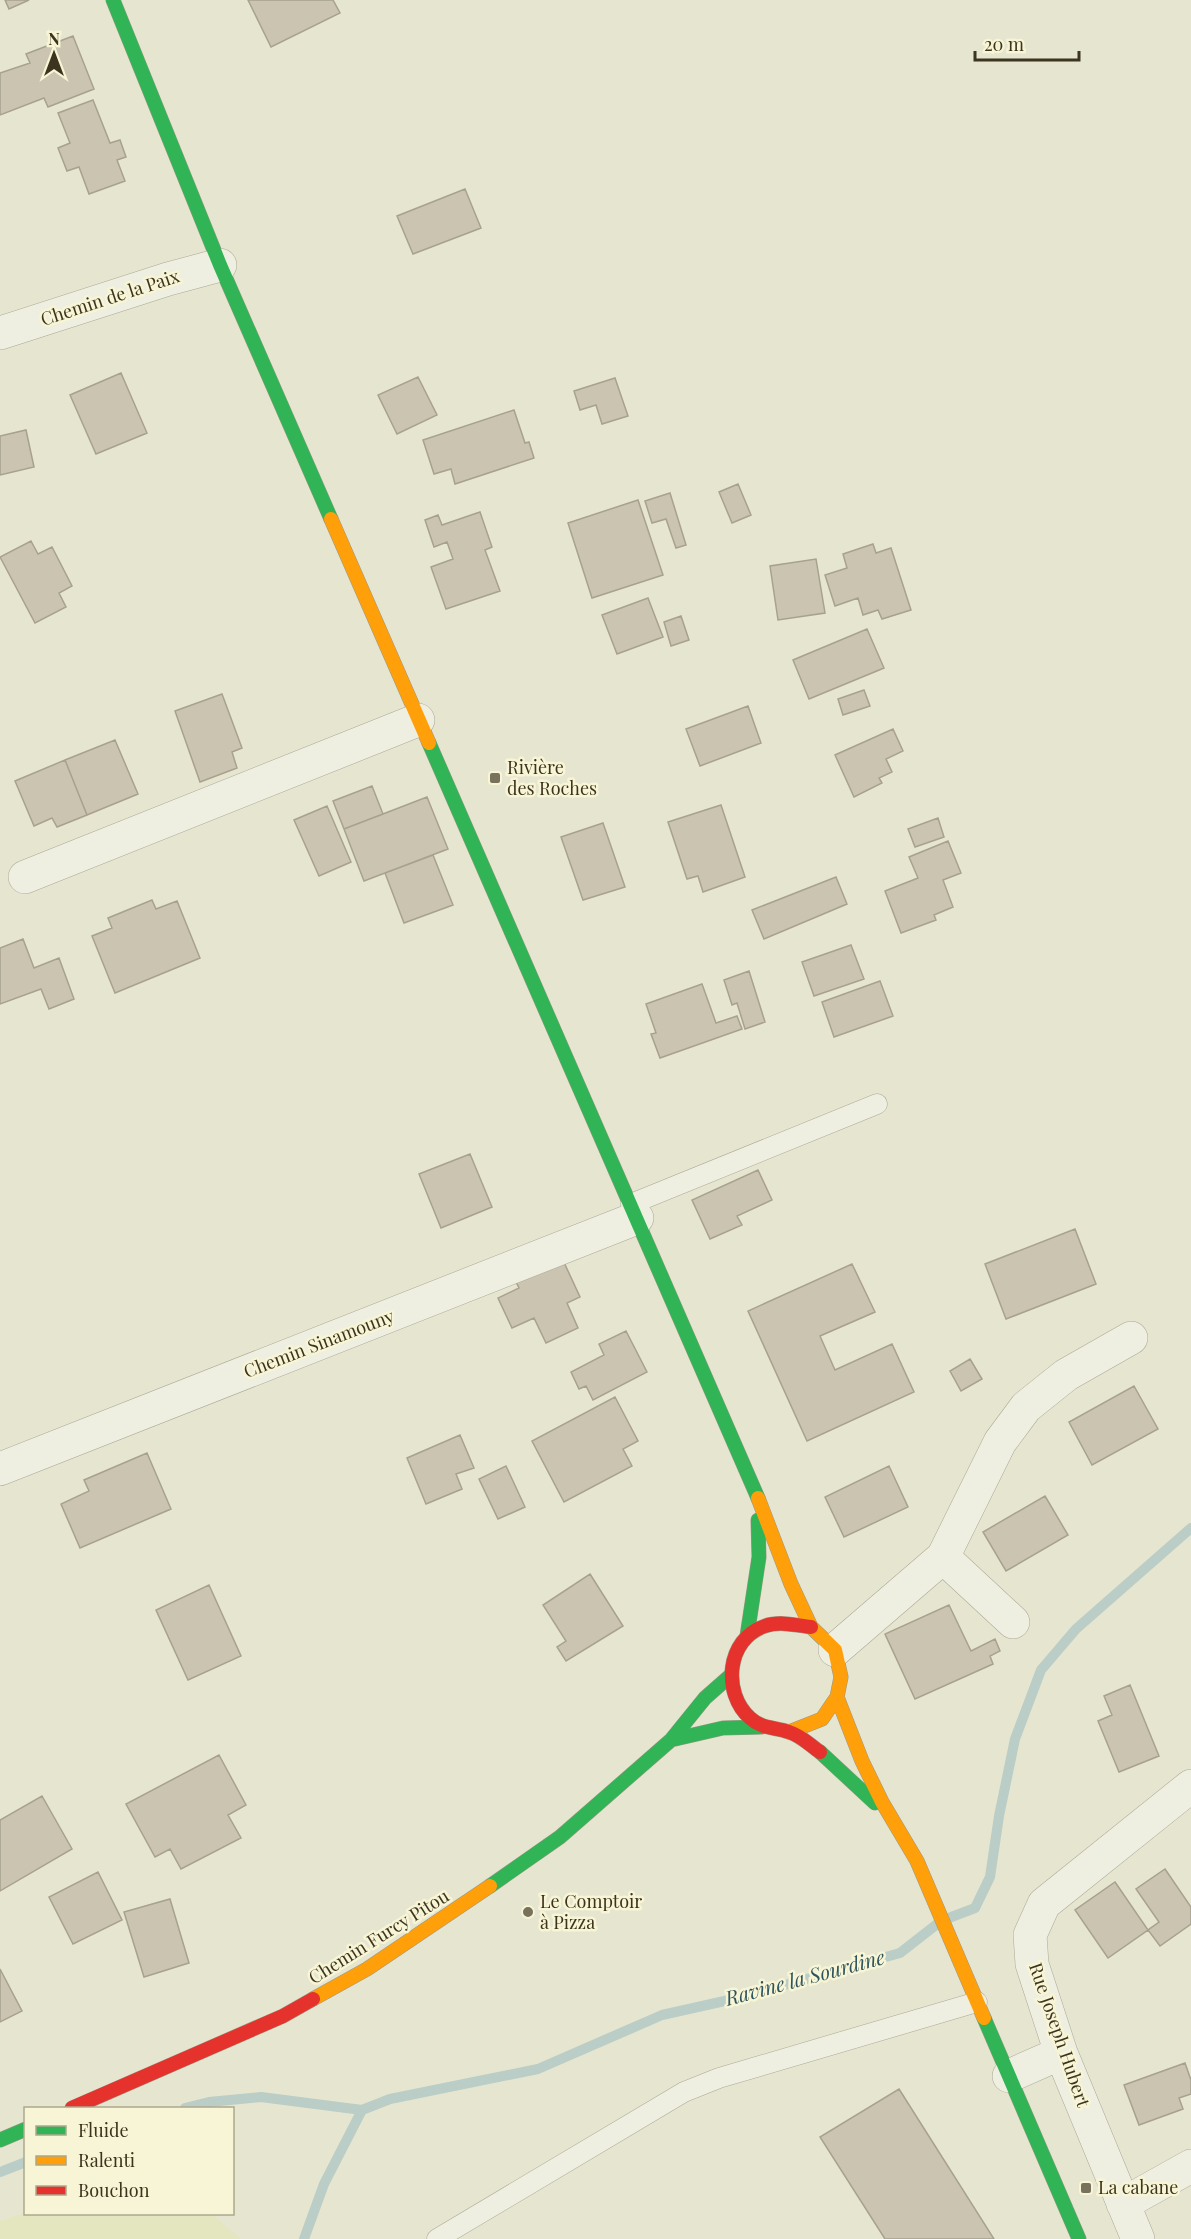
<svg xmlns="http://www.w3.org/2000/svg" width="1191" height="2239" viewBox="0 0 1191 2239" font-family="'Playfair Display',serif">
<style>
.farmland{fill:#e4e6bf}
.lines{fill:none;stroke-linecap:round;stroke-linejoin:round}
.stream{stroke:#bacdc6;stroke-width:10}
.building{fill:#cac4b0;stroke:#a7a18e;stroke-width:1.5}
.lane-casing{stroke:#aca997;stroke-width:21}
.street-casing{stroke:#aca997;stroke-width:34}
.fast-casing{stroke:#9b9988;stroke-width:15}
.slow-casing{stroke:#9b9988;stroke-width:15}
.jam-casing{stroke:#9b9988;stroke-width:15}
.lane{stroke:#eeeee1;stroke-width:20}
.street{stroke:#eeeee1;stroke-width:33}
.fast{stroke:#30b455;stroke-width:14}
.slow{stroke:#ff9f0a;stroke-width:14}
.jam{stroke:#e5322d;stroke-width:14}
.poi-dot{fill:#78725d;stroke:#f7f5d5;stroke-width:2}
.labels{text-anchor:middle;stroke-width:5;stroke-linejoin:round;paint-order:stroke}
.street-label{font-size:18px;fill:#3c341f;stroke:#f7f5d5}
.poi-label{font-size:18px;fill:#3c341f;stroke:#f7f5d5;text-anchor:start}
.water-label{font-size:20px;font-style:italic;fill:#2d535c;stroke:#f7f5d5}
</style>
<rect width="100%" height="100%" fill="#e6e5cf"/>
<!-- farmland -->
<path class="farmland" d="M25 2213 211 2214 241 2239H0V2221Z"/>
<g class="lines">
<!-- stream -->
<path class="stream" d="M185 2108 209 2102 261 2097 362 2110
M0 2172 26 2162
M304 2239 324 2184 362 2110 390 2099 538 2069 662 2015 738 1998 900 1953 941 1921 975 1908 990 1877 999 1816 1015 1739 1041 1670 1076 1629 1191 1528"/>
</g>
<!-- building -->
<path class="building" d="M5 0H29L9 9Z
M248 0H333L340 13 271 47Z
M73 36 94 89 48 107 44 98 0 115V73L30 63 26 54Z
M93 100 110 143 120 140 126 157 117 160 125 181 89 194 79 167 67 171 58 148 70 143 58 113Z
M465 189 481 228 413 254 397 216Z
M121 373 147 433 96 454 70 395Z
M418 377 437 415 397 434 378 395Z
M615 378 628 416 602 424 596 405 580 410 574 391Z
M514 410 525 443 529 442 534 458 455 484 451 469 434 474 423 440Z
M26 430 34 467 0 475V436Z
M738 484 751 515 732 523 719 492Z
M670 493 686 545 676 548 666 519 652 523 645 501Z
M638 500 663 575 592 598 568 523Z
M480 512 492 547 485 550 500 591 446 609 431 567 453 559 447 542 434 547 425 520 438 515 442 525Z
M31 541 38 554 52 547 72 586 59 593 66 607 35 623 0 557Z
M873 544 876 553 891 548 911 610 882 619 878 610 863 615 858 598 835 606 825 575 847 568 843 554Z
M816 559 825 613 778 620 770 566Z
M648 598 663 637 617 654 602 615Z
M681 616 689 640 671 646 664 622Z
M867 629 884 668 809 699 793 660Z
M864 690 870 706 843 715 838 699Z
M222 694 242 748 232 752 237 768 200 782 175 711Z
M748 706 761 743 700 766 686 729Z
M893 729 903 751 886 759 892 772 879 778 882 783 854 797 835 755Z
M115 740 138 794 87 815 65 760Z
M65 760 87 815 57 827 52 818 34 826 15 781Z
M372 786 383 814 344 829 333 801Z
M427 797 448 849 364 881 344 829Z
M721 805 745 877 703 892 698 876 687 879 668 822Z
M327 806 351 862 319 876 294 820Z
M938 818 944 837 915 847 908 829Z
M603 823 625 887 583 900 561 837Z
M948 841 961 873 943 880 953 907 934 915 936 920 901 933 885 891 918 878 909 857Z
M433 855 453 905 404 923 385 873Z
M836 877 847 904 764 939 752 910Z
M152 900 156 909 177 901 200 958 115 993 92 936 112 928 108 918Z
M23 939 34 968 59 958 74 999 49 1009 41 989 0 1004V948Z
M851 945 864 979 814 996 802 962Z
M749 971 765 1022 745 1029 737 1003 732 1005 724 980Z
M880 981 893 1016 834 1037 822 1002Z
M702 984 716 1023 737 1016 742 1029 660 1058 651 1034 656 1033 646 1004Z
M470 1154 492 1207 441 1228 419 1174Z
M758 1170 772 1200 737 1216 742 1225 710 1239 692 1200Z
M1075 1229 1096 1284 1006 1319 985 1264Z
M562 1258 580 1297 567 1303 578 1328 546 1343 534 1318 512 1328 498 1298 519 1288 515 1280Z
M852 1264 875 1312 820 1336 835 1370 892 1344 914 1392 807 1441 748 1311Z
M626 1331 647 1372 593 1400 586 1386 579 1389 571 1372 604 1355 599 1344Z
M970 1359 982 1379 961 1391 950 1371Z
M1134 1386 1158 1429 1092 1465 1069 1422Z
M615 1397 638 1441 623 1449 632 1466 564 1502 532 1441Z
M460 1435 474 1468 456 1474 462 1489 426 1504 407 1458Z
M147 1453 171 1509 80 1548 61 1504 89 1491 84 1480Z
M506 1466 525 1507 498 1519 479 1479Z
M889 1466 908 1507 844 1537 825 1497Z
M1045 1496 1068 1535 1006 1571 983 1532Z
M590 1574 623 1626 566 1661 557 1647 566 1641 543 1605Z
M209 1585 241 1656 188 1680 156 1610Z
M949 1605 971 1651 995 1639 1000 1651 990 1656 993 1664 915 1699 885 1634Z
M1130 1685 1159 1756 1119 1772 1098 1721 1112 1715 1104 1696Z
M219 1755 246 1805 228 1815 241 1838 181 1869 170 1849 155 1857 126 1804Z
M42 1796 72 1849 0 1891V1820Z
M1165 1869 1191 1907V1924L1160 1946 1148 1930 1159 1922 1136 1889Z
M98 1872 122 1920 73 1944 49 1897Z
M1115 1882 1148 1930 1108 1958 1075 1910Z
M170 1899 189 1963 144 1977 124 1912Z
M0 1969 22 2011 0 2022Z
M1185 2063 1191 2080V2094L1179 2098 1183 2109 1139 2125 1124 2085Z
M899 2089 994 2239H885L820 2137Z"/>
<g class="lines">
<!-- lane casing -->
<g class="lane-casing">
<path id="lane" d="M631 1204 877 1104
M437 2239 684 2092 719 2078 977 2002"/>
</g>
<!-- street casing -->
<g class="street-casing">
<path id="street" d="M0 333 168 279 220 265
M25 877 418 720
M0 1469 637 1218
M943 1557 1013 1622
M835 1650 943 1557 1000 1442 1026 1407 1066 1375 1131 1338
M1009 2076 1061 2053
M1123 2204 1191 2166
M1138 2239 1061 2053 1032 1964 1030 1935 1044 1904 1191 1786"/>
</g>
<!-- fast casing -->
<g class="fast-casing">
<path id="fast" d="M113 0 220 265 331 519
M429 743 758 1498
M747 1636 759 1557 758 1520
M671 1740 723 1728 762 1727
M820 1752 875 1803
M490 1886 560 1837 671 1740 705 1698 730 1676
M984 2018 1079 2239
M0 2140 26 2129"/>
</g>
<!-- slow casing -->
<g class="slow-casing">
<path id="slow" d="M331 519 429 743
M758 1498 791 1584 811 1627 835 1650 841 1677 837 1697 822 1719 789 1732
M837 1697 862 1761 882 1802 917 1861 984 2018
M313 1999 367 1969 490 1886"/>
</g>
<!-- jam casing -->
<g class="jam-casing">
<path id="jam" d="M811 1627C796 1625 779 1621 765 1626 726 1639 722 1693 750 1718 762 1729 774 1727 789 1732 800 1735 810 1745 820 1752
M72 2108 283 2016 313 1999"/>
</g>
<!-- lane -->
<use href="#lane" class="lane"/>
<!-- street -->
<use href="#street" class="street"/>
<!-- fast -->
<use href="#fast" class="fast"/>
<!-- slow -->
<use href="#slow" class="slow"/>
<!-- jam -->
<use href="#jam" class="jam"/>
</g>
<!-- markers -->
<g class="poi-dot">
<rect x="489" y="772" width="12" height="12" rx="3"/>
<circle cx="528" cy="1912" r="6"/>
<rect x="1080" y="2182" width="12" height="12" rx="3"/>
</g>
<g class="labels">
<!-- street labels -->
<g class="street-label">
<text transform="translate(110 298) rotate(-18)" y="6">Chemin de la Paix</text>
<text transform="translate(319 1344) rotate(-21)" y="6">Chemin Sinamouny</text>
<text transform="translate(379 1937) rotate(-32)" y="6">Chemin Furcy Pitou</text>
<text transform="translate(1059 2035) rotate(71)" y="6">Rue Joseph Hubert</text>
</g>
<!-- poi labels -->
<g class="poi-label">
<text x="507" y="774">Rivière<tspan x="507" dy="21">des Roches</tspan></text>
<text x="540" y="1908">Le Comptoir<tspan x="540" dy="21">à Pizza</tspan></text>
<text x="1098" y="2194">La cabane</text>
</g>
<!-- water labels -->
<g class="water-label">
<text transform="translate(805 1978) rotate(-15)" y="7">Ravine la Sourdine</text>
</g>
</g>
<!-- legend -->
<rect x="24" y="2107" width="210" height="108" fill="#f7f5d5" stroke="#aca88c" stroke-width="1.5"/>
<rect x="36" y="2126" width="30" height="9" fill="#30b455" stroke="#aca88c" stroke-width="1.5"/>
<text x="78" y="2137" font-size="18" fill="#3c341f">Fluide</text>
<rect x="36" y="2156" width="30" height="9" fill="#ff9f0a" stroke="#aca88c" stroke-width="1.5"/>
<text x="78" y="2167" font-size="18" fill="#3c341f">Ralenti</text>
<rect x="36" y="2186" width="30" height="9" fill="#e5322d" stroke="#aca88c" stroke-width="1.5"/>
<text x="78" y="2197" font-size="18" fill="#3c341f">Bouchon</text>
<!-- north arrow -->
<g transform="translate(54 54)" stroke="#f7f5d5" stroke-width="4.5" paint-order="stroke">
<path d="M0-4.5L10 22L0 15L-10 22Z" fill="#3c341f"/>
<text y="-9" font-size="16" font-weight="bold" text-anchor="middle" fill="#3c341f">N</text>
</g>
<!-- scale -->
<path d="M975 51v9h104v-9" fill="none" stroke="#3c341f" stroke-width="3"/>
<text x="984" y="51" font-size="18" fill="#3c341f" stroke="#f7f5d5" stroke-width="4.5" paint-order="stroke">20 m</text>
</svg>
